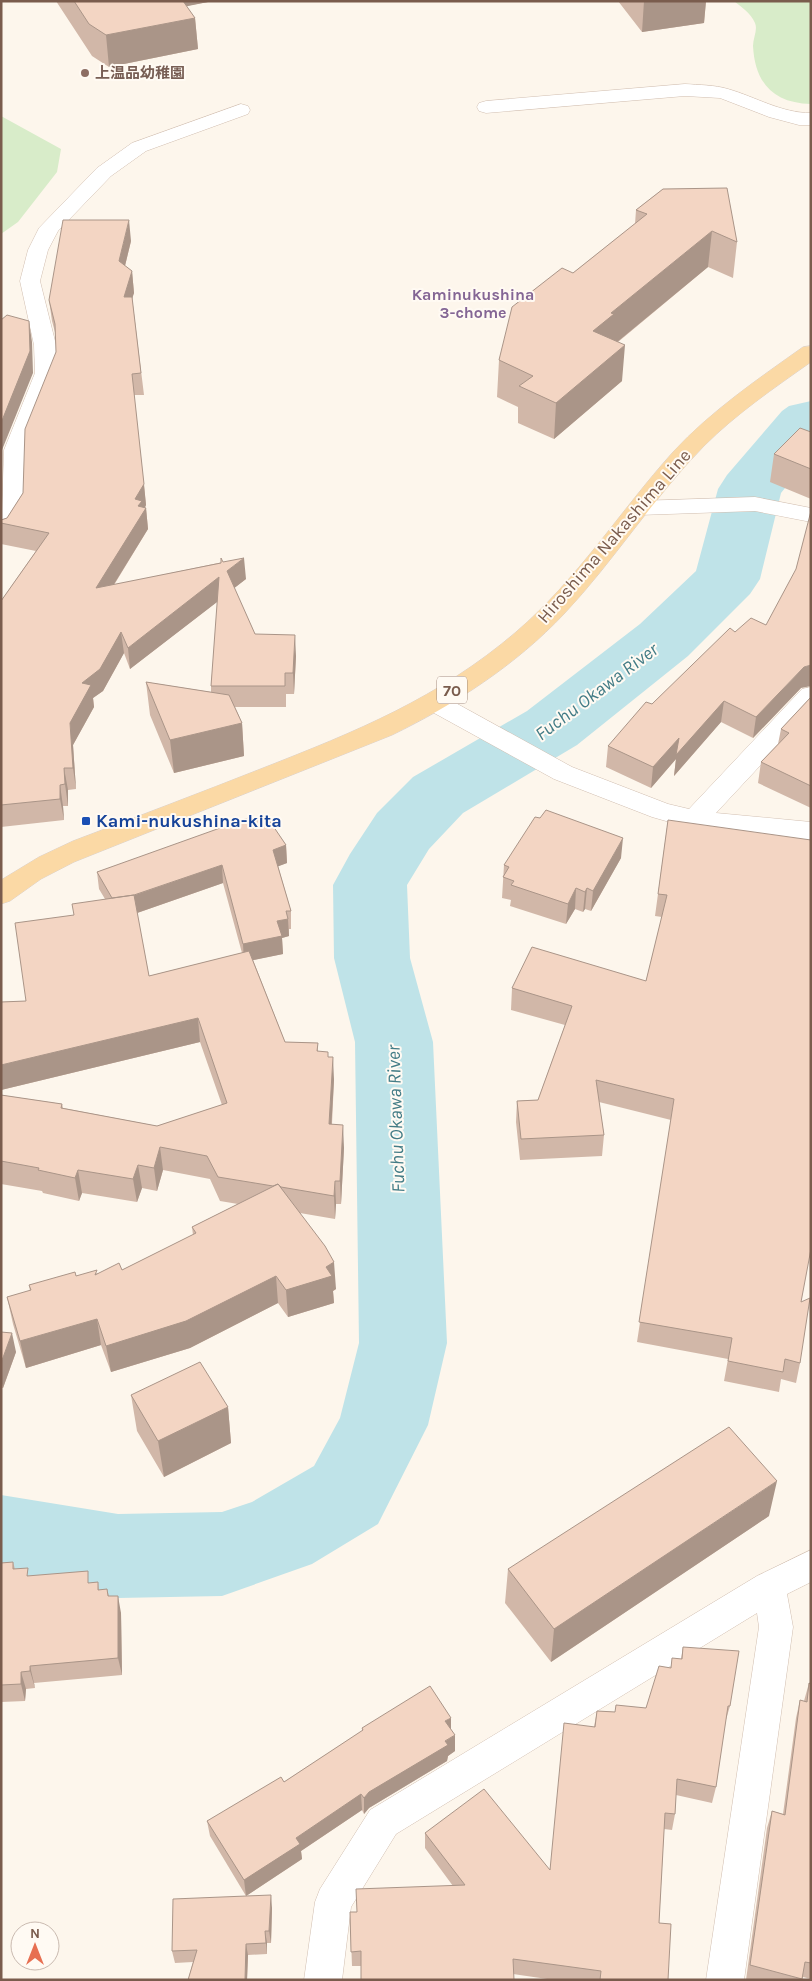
<svg xmlns="http://www.w3.org/2000/svg" width="812" height="1981" viewBox="0 0 812 1981" font-family="Karla,'Noto Sans JP',sans-serif">
<style>
.green{fill:#d8ecc9}
.lines{fill:none;stroke-linecap:round;stroke-linejoin:round}
.river{fill:#bfe3e8;fill-rule:evenodd}
.street-casing{stroke:#d1beb0;stroke-width:1}
.primary-casing{stroke:#dad1cd;stroke-width:1}
.street{fill:#fff;fill-rule:evenodd}
.primary{fill:#fbd9a5;fill-rule:evenodd}
.wall{fill:#d1b7a8;fill-rule:evenodd}
.shaded-wall{fill:#aa9588}
.building{fill:#f3d5c3;stroke:#aa9588}
.education-dot{fill:#8d6e63;stroke:#fffaf3;stroke-width:2}
.transit-dot{fill:#1a4fb4;stroke:#fffaf3;stroke-width:2}
.labels{text-anchor:middle;stroke-width:4;stroke-linejoin:round;paint-order:stroke}
.far-education-label{font-size:15px;font-weight:bold;fill:#785e54;stroke:#fffaf3;text-anchor:start}
.far-neighbourhood-label{font-size:16px;font-weight:bold;fill:#846695;stroke:#fffaf3}
.shield{fill:#fffaf3;stroke:#a28b7f;stroke-width:1}
.shield-label{font-size:16px;font-weight:bold;fill:#7a5c4d}
.street-label{font-size:18px;fill:#7a5c4d;stroke:#fffaf3}
.transit-label{font-size:18px;font-weight:bold;fill:#164399;stroke:#fffaf3;text-anchor:start}
.water-label{font-size:19px;font-style:italic;fill:#437c86;stroke:#fffaf3}
</style>
<rect width="100%" height="100%" fill="#fdf6ec"/>
<!-- green -->
<path class="green" d="M734 1H811V104C773 103 755 83 753 46 753 38 758 30 755 23 751 13 741 7 734 1Z
M1 116 61 149 57 172 18 222 1 234Z"/>
<g class="lines">
<!-- river -->
<path class="river" d="M811 401V456L781 493 760 579 750 594 688 656 577 745 463 813 429 849 407 885 410 958 433 1042 447 1343 428 1425 378 1524 312 1564 222 1596 118 1598 1 1579V1495L118 1514 222 1512 252 1502 314 1466 340 1418 359 1343 355 1042 334 958 333 885 350 854 377 813 413 777 527 711 640 624 696 571 718 489 727 475 782 411 789 406Z"/>
<!-- street casing -->
<g class="street-casing">
<path id="street" d="M685 84C699 85 715 85 728 89 756 97 781 113 811 113V125H799L769 117 720 98 685 96 486 113 479 111 477 107 479 103 486 101Z
M241 104 248 106 250 110 248 114 146 151 111 176 58 231 48 250 40 281 56 345 57 373 26 450 24 515 9 539 1 541 4 450 35 373 34 345 20 281 28 250 39 228 97 168 132 143Z
M755 497 811 508V522L755 511 639 515 631 513 628 508 631 503 639 501Z
M811 687V711L716 813 811 822V840L694 829 652 817 554 779 425 708 422 702 425 696 434 694 443 696 572 767 668 804 689 809 802 689Z
M811 1550V1582L787 1594 793 1627 744 1980H706L759 1627 757 1613 396 1834 351 1907 342 1980H304L315 1902 320 1889 370 1810 757 1576Z"/>
</g>
<!-- primary casing -->
<g class="primary-casing">
<path id="primary" d="M811 346V362C774 388 736 414 704 446 653 498 614 561 564 614 516 665 454 705 392 735L74 862 41 879 10 901 1 904V880L39 857 73 841C136 817 200 793 263 768 355 732 439 698 516 632 577 580 620 511 673 452 711 411 758 379 803 347Z"/>
</g>
<!-- street -->
<use href="#street" class="street"/>
<!-- primary -->
<use href="#primary" class="primary"/>
</g>
<!-- wall -->
<path class="wall" d="M56 1H208V2L186 6 195 18 198 49 109 67 92 56Z
M618 1H706L704 23 642 32Z
M663 189 737 242 733 278 708 267 618 342 622 381 554 439 518 423V407L497 397 499 360 573 273 635 224 636 210Z
M131 241 125 266 132 271 134 293 132 297 144 395H134L146 505 145 508H146L148 529 114 585 223 562 246 579 234 588 255 634 296 656 294 694H286V707H235L242 723 244 756 174 773 150 715 146 682 211 692V686L218 601 130 669 124 653 103 691 93 698 94 707 73 745 76 789 68 790V806H63L64 820 1 827V601L36 551 1 544V520L7 518 23 493 56 352V336L52 321 49 300Z
M811 432V499L770 482 774 454Z
M801 688 753 738 721 722 674 776 676 759 651 788 606 767 608 746 652 704Z
M811 697V808L758 783 761 762 778 744 781 729Z
M668 820 801 1302 800 1363 796 1383 781 1379 779 1392 724 1381 728 1359 637 1342 671 1120 599 1102 604 1135 602 1156 520 1160 516 1122 517 1101 538 1100 565 1025 511 1010 512 988 646 981 662 917 655 916Z
M251 823 286 845 287 863 278 866 291 911V929H289V936L282 938 283 954 253 960 285 1042 318 1043V1051L328 1057 334 1080 332 1124 344 1148 341 1204H336L335 1219 300 1213 336 1289 333 1291 334 1303 288 1317 278 1303 190 1348 111 1372 101 1345 26 1368 13 1324 7 1297 30 1291 29 1285 76 1276 122 1270 193 1235 192 1227 238 1204 220 1201 210 1179 163 1170 157 1191 142 1188 137 1202 82 1193 79 1201 43 1193 42 1191 1 1184V1095L62 1104 63 1108 157 1126 222 1105 200 1042 1 1090V1002L26 1001 74 915 105 899 99 889 97 872ZM223 883 242 953 149 976 137 913Z
M621 858 591 911 585 909 583 912 575 909 566 924 510 906 511 900 502 898 504 865Z
M1 1332 16 1352 3 1388H1Z
M131 1395 228 1407 231 1443 164 1477 137 1431Z
M769 1516 551 1662 505 1603 508 1569Z
M13 1562 15 1569 29 1576 90 1583 98 1582 99 1590 107 1589 109 1596 121 1613 122 1675 34 1683 35 1688 26 1689 25 1701 1 1702V1563Z
M683 1647 730 1706 725 1723 716 1787 712 1803 676 1795 675 1814 672 1830 664 1829 659 1923 668 1980H554L513 1974 361 1966H352L350 1912H357L453 1886 425 1848V1833L550 1869 594 1727 597 1711 615 1712 646 1708 670 1668 681 1659Z
M809 1683 811 1684V1979L803 1977 802 1980H746L767 1828 772 1811 783 1814 796 1718 800 1700 804 1701Z
M362 1728 451 1729 455 1751 448 1756 447 1761 369 1808 364 1814 362 1810 301 1851 302 1859 246 1896 210 1836 207 1821 284 1782 362 1731Z
M272 1908 271 1943H267V1954L248 1955 247 1980H188L193 1962 175 1963 172 1951Z"/>
<!-- shaded-wall -->
<path class="shaded-wall" d="M167 1H208V2L168 10Z
M644 1H706L704 23 642 32Z
M195 18 198 49 109 67 106 35Z
M129 220 131 241 121 282 119 261Z
M712 231 708 267 611 347 593 331 611 313Z
M132 271 134 293 126 318 124 297Z
M29 321 32 342 33 373 2 450 1 477V423Z
M625 345 622 381 554 439 556 403Z
M144 484 146 505 143 511 146 508 148 529 98 610 96 588 135 499Z
M244 558 246 579 228 593 227 571Z
M219 577 221 599 130 669 128 648Z
M121 632 124 653 103 691 93 698 94 707 73 745 76 789 73 768 70 723 82 683Z
M295 635 296 656 294 694 293 673Z
M811 665V686L801 688 753 738 756 717 804 667Z
M724 701 721 722 674 776 676 759 651 788 653 767 679 738Z
M242 723 244 756 174 773 170 740Z
M64 768 68 790V806L65 784Z
M60 785 63 806 64 820 60 799Z
M623 838 621 858 591 911 593 891Z
M286 845 287 863 274 868 273 850Z
M222 865 223 883 117 920 115 902Z
M576 888 575 909 566 924 568 904Z
M587 888 585 909 583 912 585 892Z
M288 919 289 936 282 938 283 954 244 962 243 944 277 921Z
M198 1018 200 1042 1 1090V1065Z
M333 1057 334 1080 330 1148 329 1124Z
M343 1125 344 1148 341 1204 340 1181Z
M160 1147 163 1170 157 1191 154 1168Z
M138 1165 142 1188 137 1202 133 1179Z
M78 1170 82 1193 79 1201 75 1178Z
M335 1181 336 1204 335 1219 334 1196Z
M334 1262 336 1289 333 1291 334 1303 288 1317 286 1290Z
M276 1276 278 1303 190 1348 111 1372 106 1346Z
M97 1319 101 1345 26 1368 20 1341Z
M12 1333 16 1352 3 1388 1 1379V1363Z
M228 1407 231 1443 164 1477 158 1441Z
M777 1481 769 1516 551 1662 554 1629Z
M118 1596 121 1613 122 1675 118 1658Z
M30 1666 34 1683 35 1688 30 1671Z
M21 1672 26 1689 25 1701 21 1684Z
M451 1718V1734L445 1721Z
M455 1735V1751L448 1756 447 1761 369 1808 364 1814V1798L369 1792Z
M361 1794 362 1810 301 1851 302 1859 246 1896 244 1880 296 1838Z
M271 1895 272 1908 271 1943 269 1931Z
M265 1931 267 1943V1954L266 1943Z
M246 1944 248 1955 247 1980H245Z"/>
<!-- building -->
<path class="building" d="M74 1H183L195 18 106 35 89 24Z
M727 188 737 242 712 231 611 313 614 314 593 331 625 345 556 403 519 386 533 376 499 360 512 307 562 268 573 273 647 214 636 210 663 189Z
M63 220H129L119 261 132 271 124 297H132L141 373 132 374 144 484 135 499 142 501 138 506 146 508 96 588 221 563V558L223 562 244 558 227 571 255 634 295 635 293 673H285V686H211L219 577 128 648 121 632 100 669 82 683 91 685 70 723 73 768H64L65 784 60 785V799L1 805V601L49 533 1 523V520L7 518 23 493 25 429 56 352 55 324 49 300Z
M7 315 29 321 30 351 1 423V320Z
M800 428 811 432V469L774 454Z
M811 511V665L804 667 756 717 724 701 676 755 679 738 653 767 608 746 646 702 652 704 730 628 735 632 751 618 766 625 796 569Z
M146 682 229 695 242 723 170 740Z
M811 697V786L761 762 789 733 781 729Z
M546 810 623 838 593 891 587 888 585 892 576 888 568 904 511 885 514 881 503 877 509 867 504 865 535 817 540 818Z
M267 817 286 845 273 850 291 911H286L288 919 277 921 282 936 243 944 222 865 134 895 112 898 97 872 248 818 251 823Z
M668 820 811 840V1249L801 1302 810 1298 800 1363 785 1359 783 1372 728 1361 732 1338 639 1322 674 1099 596 1080 604 1135 521 1139 517 1101 538 1100 572 1006 512 988 532 947 646 981 667 895 658 894Z
M134 895 149 976 249 951 285 1042 318 1043 317 1051 328 1052V1057H333L329 1124 343 1125 340 1181H335L334 1196 281 1187 278 1184 273 1186 218 1177 207 1156 160 1147 154 1168 138 1165 133 1179 78 1170 75 1178 38 1170 39 1168 1 1161V1095L62 1104 61 1108 157 1126 227 1103 198 1018 1 1065V1002L26 1001 15 923 74 915 72 904Z
M278 1184 325 1246 334 1262 326 1267 332 1276 286 1290 276 1276 186 1321 106 1346 97 1319 20 1341 7 1297 31 1290 29 1285 75 1272 76 1276 97 1270 95 1275 119 1263 122 1270 196 1233 192 1227Z
M1 1332 12 1333 1 1363Z
M200 1362 228 1407 158 1441 131 1395Z
M729 1427 777 1481 554 1629 508 1569Z
M13 1562V1569L28 1568 27 1576 88 1571V1583L98 1582V1590L107 1589 108 1596H118V1658L30 1666V1671L21 1672V1684L1 1685V1563Z
M683 1647 739 1651 730 1706H728L716 1787 677 1779 675 1814 665 1813 659 1923 671 1924 668 1980H600L601 1971 513 1959 514 1980H361V1951L351 1952 350 1912H357L356 1889 465 1885 425 1833 484 1789 550 1870 564 1723 595 1727 597 1711 615 1712 616 1705 646 1708 659 1666 671 1668 672 1658 682 1659Z
M809 1683 811 1684V1963L805 1962 802 1979 750 1965 772 1811 785 1815 800 1700 807 1702Z
M430 1686 451 1718 445 1721 455 1735 445 1741 448 1745 369 1792 364 1798 361 1794 296 1838 300 1844 244 1880 207 1821 281 1777 284 1782 363 1730 362 1728Z
M271 1895 269 1931H265L266 1943 246 1944 245 1980H188L197 1950 172 1951 173 1899Z"/>
<!-- markers -->
<circle class="education-dot" cx="85" cy="73" r="5"/>
<rect class="transit-dot" x="81" y="816" width="10" height="10" rx="2.5"/>
<g class="labels">
<!-- far-education labels -->
<g class="far-education-label">
<text x="95" y="78">上温品幼稚園</text>
</g>
<!-- far-neighbourhood labels -->
<g class="far-neighbourhood-label">
<text x="473" y="300">Kaminukushina<tspan x="473" dy="18">3-chome</tspan></text>
</g>
<!-- shield labels -->
<rect class="shield" x="437" y="676.5" width="30" height="27" rx="4"/>
<g class="shield-label">
<text x="452" y="696">70</text>
</g>
<!-- street labels -->
<g class="street-label">
<text transform="translate(614 536) rotate(-49)" y="6">Hiroshima Nakashima Line</text>
</g>
<!-- transit labels -->
<g class="transit-label">
<text x="96" y="827">Kami-nukushina-kita</text>
</g>
<!-- water labels -->
<g class="water-label">
<text transform="translate(596 691) rotate(-37)" y="7">Fuchu Okawa River</text>
<text transform="translate(395 1119) rotate(-92)" y="7">Fuchu Okawa River</text>
</g>
</g>
<!-- border -->
<rect width="812" height="1981" fill="none" stroke="#7a5c4d" stroke-width="5"/>
<!-- north arrow -->
<g transform="translate(35 1946)"><circle r="24" fill="#fffaf3" stroke="#cabbb1"/>
<path d="M0-4L9 19L0 12L-9 19Z" fill="#e76f51"/>
<text y="-8" font-size="14" font-weight="bold" text-anchor="middle" fill="#7a5c4d">N</text>
</g>
</svg>
